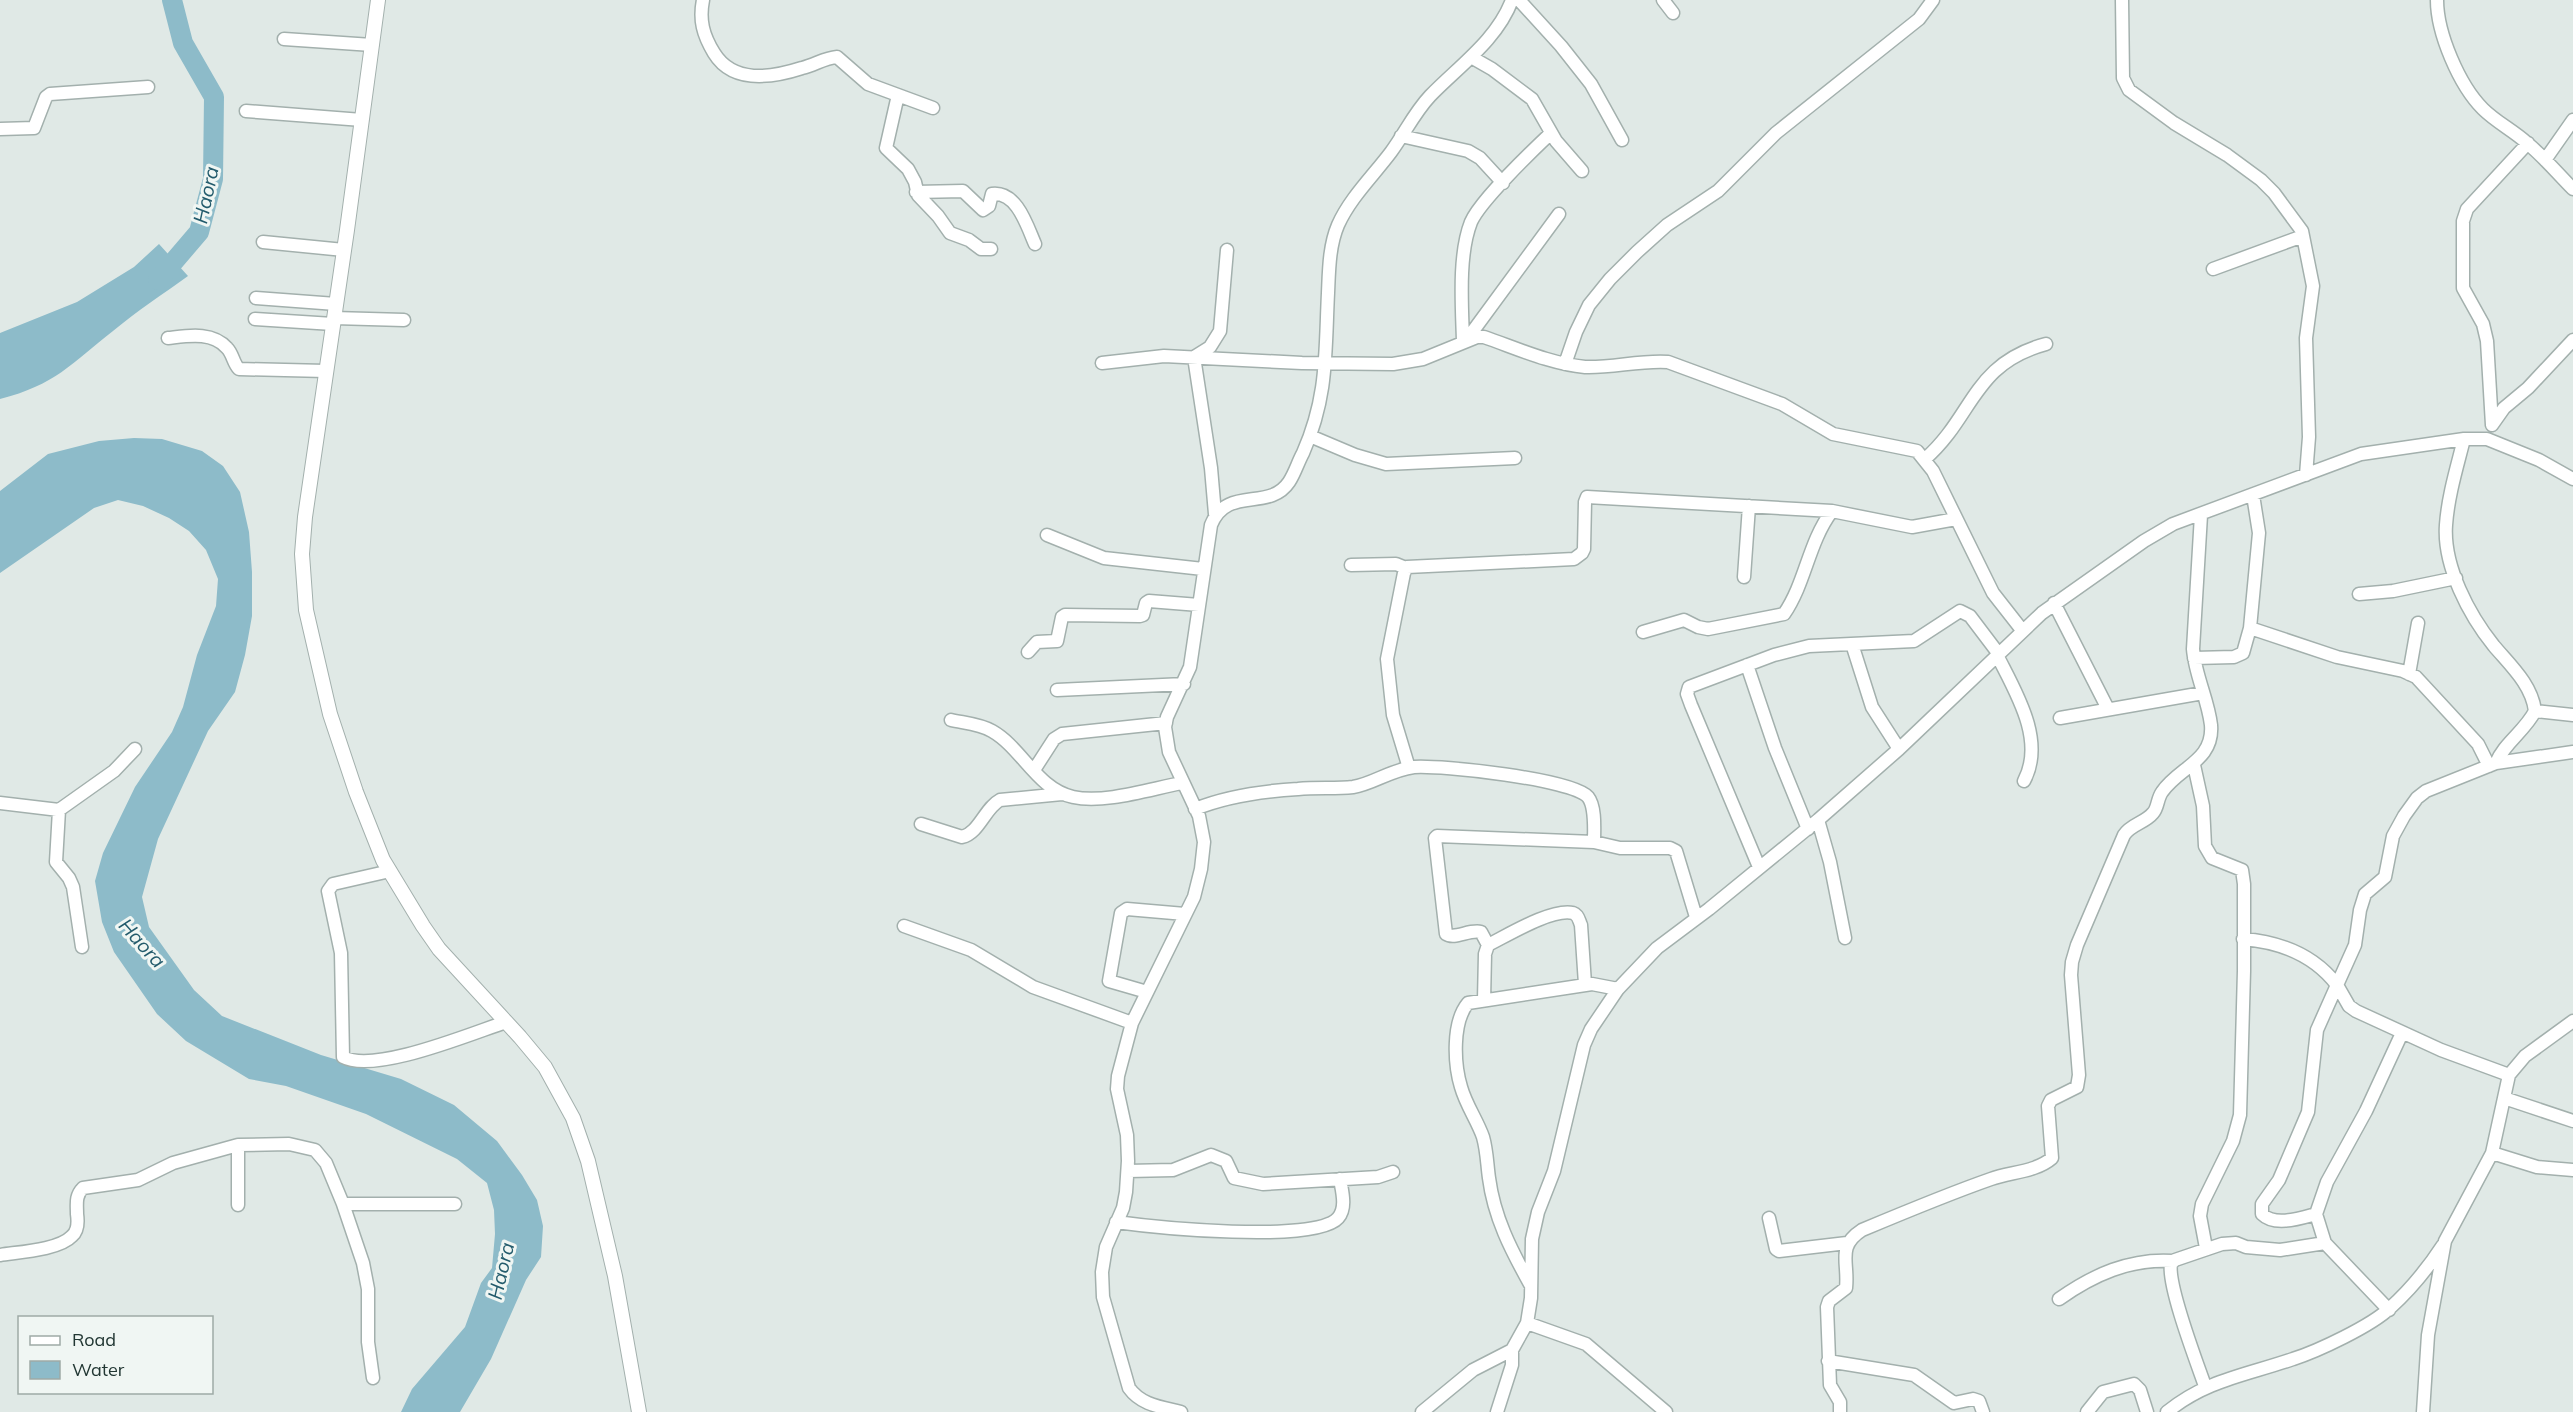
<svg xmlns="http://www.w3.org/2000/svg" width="2573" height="1412" viewBox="0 0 2573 1412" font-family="Mulish,sans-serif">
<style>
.water{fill:#8dbbc9}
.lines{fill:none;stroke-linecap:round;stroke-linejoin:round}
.river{stroke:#8dbbc9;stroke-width:20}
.minor-casing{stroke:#a3b0ad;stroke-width:15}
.tertiary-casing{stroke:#a3b0ad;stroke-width:16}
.minor{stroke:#fff;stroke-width:12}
.tertiary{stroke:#fff;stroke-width:14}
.labels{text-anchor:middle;stroke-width:6;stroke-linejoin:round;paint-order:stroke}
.water-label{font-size:20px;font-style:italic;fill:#235b6c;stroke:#f0f6f3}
</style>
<rect width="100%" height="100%" fill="#e0e9e6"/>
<!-- water -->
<path class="water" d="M159 244 188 276C163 294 137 311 113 331 71 364 55 385 0 399V333L77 302 134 267Z
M134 438 162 439 202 451 223 466 240 492 249 532 252 572V616L245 655 235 692 208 731 158 839 142 897 149 927 194 990 222 1016 321 1055 401 1079 454 1105 497 1141 522 1175 537 1200 543 1226 541 1257 526 1280 491 1359 460 1412H401L412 1389 465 1327 481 1283 492 1268 495 1234 494 1210 487 1183 457 1159 366 1114 286 1086 249 1079 186 1041 157 1014 114 952 102 922 95 881 103 853 135 787 172 732 183 707 197 655 216 606 218 579 206 550 189 531 169 518 143 506 118 500 94 508 0 573V491L48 454 99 441Z"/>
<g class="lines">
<!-- river -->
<path class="river" d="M158 280 199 232 213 179 214 97 183 43 172 0"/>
<!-- minor casing -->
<g class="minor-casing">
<path id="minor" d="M703 0C699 20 703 35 714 53 733 84 771 78 802 68 815 65 824 58 837 57L868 84 933 108
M1519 0 1561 46 1591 84 1622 140
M1663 0 1673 13
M2122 0 2123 78 2129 90 2174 123 2227 155 2261 180 2274 193 2302 231 2313 286 2306 338 2309 437 2306 475
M2437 0C2437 33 2459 85 2483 109 2496 122 2514 131 2527 143 2544 157 2558 174 2573 189
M284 39 372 45
M1471 57 1492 69 1532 99 1556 141 1582 171
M898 95 886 148 908 169 915 182 918 195 938 216 950 233 969 240 981 249H991
M246 111 362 120
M0 129 34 128 46 97 50 94 148 87
M1401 136 1468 151 1480 158 1503 183
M2545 160 2573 120
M916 192 963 191 983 210 989 206 992 194C1017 191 1027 226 1035 244
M263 242 344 250
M2213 269 2303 236
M256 298 336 304
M334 318 404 320
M255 319 333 324
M168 338C187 336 212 331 227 348 233 354 233 363 239 369L326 371
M1471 338 1473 331 1559 214
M1463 341C1462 306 1458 255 1471 222 1480 201 1533 150 1551 133
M1102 363 1164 356 1302 363 1393 364 1423 359 1477 337H1484C1516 348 1551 364 1585 367 1613 368 1640 360 1668 362L1782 404 1833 434 1917 451 1933 471 1993 593 2022 630
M1565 364 1576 332 1589 305 1610 279 1637 252 1667 225 1718 191 1776 133 1919 19 1933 0
M2492 425 2487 341 2483 324 2463 288V221L2467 209 2528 143
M2492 425 2504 408 2528 388 2573 340
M1310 436 1355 455 1386 464 1515 458
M2464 439C2457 467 2448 496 2446 525 2443 566 2469 615 2494 646 2511 666 2532 685 2535 711 2525 731 2504 743 2496 763L2426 791 2417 798 2404 816 2393 836 2385 877 2365 894 2360 910 2355 945 2337 985 2349 1006 2356 1011 2441 1050 2509 1075
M1925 459C1974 416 1972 364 2046 344
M1215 514 1211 468 1194 357 1210 347 1220 331 1227 250
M1047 535 1104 558 1203 569
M1351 565 1396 564 1406 568
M1744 577 1749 506
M2359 594 2393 591 2456 578
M2054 603 2108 709
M2250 628 2337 657 2403 671 2416 677 2478 744 2489 766
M1643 632 1684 620 1698 627 1708 629 1784 614C1806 582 1808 543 1832 511
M1852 644 1872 707 1899 749
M1028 652 1037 642 1057 641 1062 617 1065 615 1140 616 1143 615 1146 603 1149 601 1199 605
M1997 655C2015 691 2046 740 2024 781
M2194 658 2234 657 2243 653 2250 628 2259 533 2253 495
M1747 665 1775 748 1808 829
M2409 674 2418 623
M1057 690 1184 684
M2535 711 2573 715
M2060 718 2203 693
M951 720C964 723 980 724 992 731 1022 748 1037 789 1073 797 1104 804 1150 789 1182 783
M2496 763 2573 752
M2194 765 2203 806 2205 846 2212 858 2242 870 2244 884V971L2240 1115 2233 1141 2202 1204 2200 1216 2206 1248
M1409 768 1393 715 1387 659 1404 573 1407 567 1574 559 1582 553 1584 549 1585 502 1587 497 1832 511 1912 527 1956 519
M1034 770 1054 739 1062 734 1166 723
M0 803 59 810 114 771 135 749
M1195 809C1227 796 1264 791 1298 789 1317 787 1335 789 1353 787 1373 784 1390 770 1414 767 1441 765 1572 779 1588 797 1596 807 1594 830 1594 842L1620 848H1670L1676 851 1696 917
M59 810 56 862 69 878 73 887 82 947
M1818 820 1830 862 1845 938
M921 824 962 837C979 833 985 808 1000 800L1062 794
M1759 867 1691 705 1687 694 1689 687 1774 655 1809 646 1914 641 1960 611 1970 616 1998 653
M390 871 333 884 328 891 341 953 343 1057C375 1074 472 1033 506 1022
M904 926 971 950 1033 987 1132 1023
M2243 939C2280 942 2314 955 2337 985L2317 1030 2308 1112 2279 1180 2262 1204V1214C2275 1227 2301 1218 2316 1214
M1488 945 1481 932C1469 929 1455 940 1446 934L1435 838 1437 836 1594 842
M1147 992 1109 981 1121 913 1127 909 1185 914
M1484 1000 1485 954 1488 945C1508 935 1552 908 1573 913 1579 915 1579 921 1581 925L1585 984
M2504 1098 2573 1121
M238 1145V1205
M2492 1153 2537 1167 2573 1170
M1128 1171 1173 1170 1211 1155 1226 1161 1234 1178 1263 1184 1378 1177 1393 1172
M343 1204H455
M1769 1218 1776 1249 1779 1251 1847 1243
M1116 1222C1152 1227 1315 1244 1338 1218 1347 1208 1342 1191 1340 1179
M0 1255C19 1252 59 1250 72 1236 78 1231 78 1221 77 1214 77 1204 75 1196 83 1188L138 1180 173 1163 238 1145 289 1144 315 1150 326 1163 343 1204 363 1263 368 1289V1342L373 1378
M1530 1284C1511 1250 1494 1217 1489 1178 1487 1164 1487 1151 1483 1137 1477 1120 1466 1105 1461 1087 1454 1064 1452 1022 1468 1003L1592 984 1618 989
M2059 1299C2093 1275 2130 1258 2173 1261
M2389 1310 2325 1243 2316 1214 2327 1182 2366 1111 2402 1033
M1527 1323 1586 1344 1666 1412
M1828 1361 1914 1375 1954 1403 1973 1399 1979 1401 1983 1412
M2205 1386C2197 1363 2167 1285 2171 1264L2175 1260 2222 1244 2236 1243 2246 1247 2280 1250 2325 1243
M1181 1412C1161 1407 1141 1405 1129 1388L1103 1297 1102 1272 1106 1247 1123 1208 1126 1192 1128 1161 1127 1135 1117 1089 1118 1076 1132 1023 1194 897 1201 869 1204 842 1199 816 1169 752 1165 727 1167 717 1190 667 1211 525C1227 485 1269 512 1289 482 1295 473 1298 462 1303 453 1328 396 1325 354 1328 293 1329 271 1329 246 1338 225 1350 198 1373 176 1391 152 1405 133 1414 113 1430 96 1459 66 1497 40 1512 0
M1422 1412 1473 1370 1512 1350 1527 1323 1531 1298 1532 1239 1538 1212 1554 1171 1584 1045 1591 1029 1618 989 1657 948 1709 909 1818 820 1899 749 2042 613 2144 541 2173 524 2361 454 2464 439H2487L2539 460 2573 479
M1497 1412 1512 1365V1350
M1840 1412V1402L1830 1385 1827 1307 1829 1301 1846 1288C1849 1262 1836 1247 1862 1230 1905 1212 1948 1194 1991 1179 2010 1172 2036 1172 2052 1158L2048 1106 2051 1100 2077 1087 2079 1075 2071 975 2072 962 2077 945 2124 835C2131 824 2145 823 2153 813 2158 808 2157 799 2162 792 2179 767 2214 761 2211 725 2208 699 2195 675 2193 649L2201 515
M2087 1412 2103 1392 2134 1384 2140 1390 2147 1412
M2167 1412C2206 1380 2247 1375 2293 1359 2318 1351 2371 1326 2390 1308 2411 1289 2428 1268 2443 1245
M2423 1412 2428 1335 2445 1241 2492 1153 2509 1075 2525 1056 2573 1021"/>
</g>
<!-- tertiary casing -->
<g class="tertiary-casing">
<path id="tertiary" d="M378 0 347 230 305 517 302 554 306 610 330 714 356 792 383 860 423 926 439 949 520 1037 545 1067 573 1118 588 1161 615 1276 639 1412"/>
</g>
<!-- minor -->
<use href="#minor" class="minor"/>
<!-- tertiary -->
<use href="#tertiary" class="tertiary"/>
</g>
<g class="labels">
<!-- water labels -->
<g class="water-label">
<text transform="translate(206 195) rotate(-78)" y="7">Haora</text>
<text transform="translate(142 943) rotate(48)" y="7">Haora</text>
<text transform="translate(501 1271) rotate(-77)" y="7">Haora</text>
</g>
</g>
<!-- legend -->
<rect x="18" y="1316" width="195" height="78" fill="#f0f6f3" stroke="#9eaaa6" stroke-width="1.5"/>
<rect x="30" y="1336" width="30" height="9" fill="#ffffff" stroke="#9eaaa6" stroke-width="1.5"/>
<text x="72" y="1346" font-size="18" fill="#223733">Road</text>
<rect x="30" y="1361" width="30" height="18" fill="#8dbbc9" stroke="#9eaaa6" stroke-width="1.5"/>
<text x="72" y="1376" font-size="18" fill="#223733">Water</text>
</svg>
